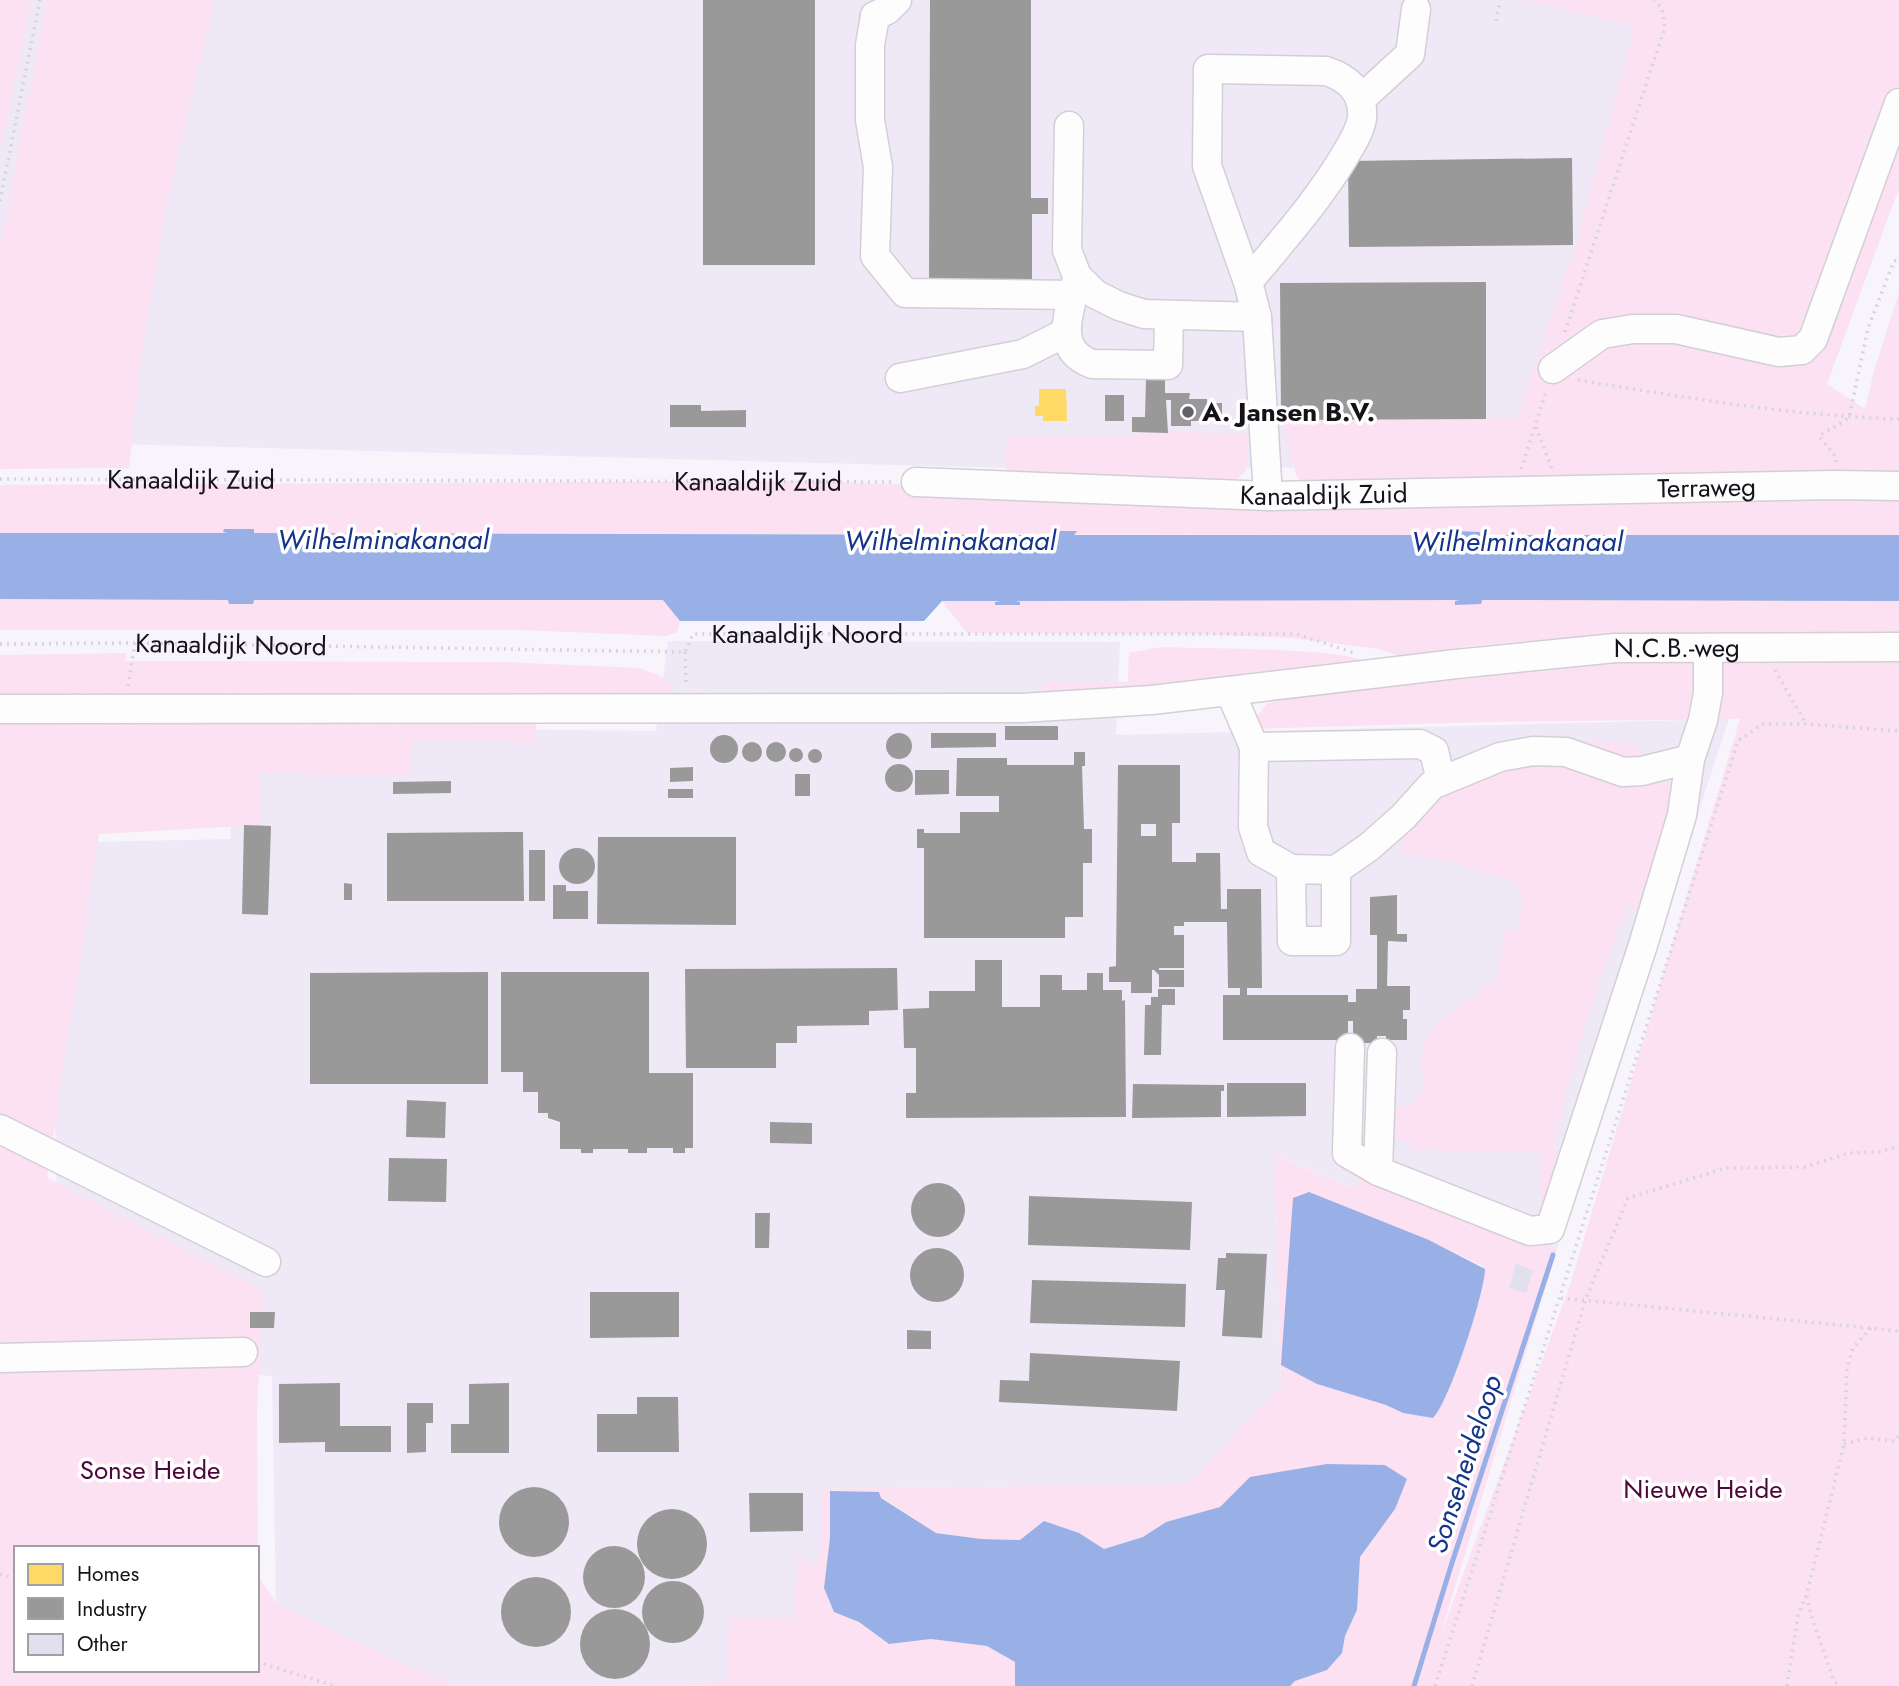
<svg xmlns="http://www.w3.org/2000/svg" width="1899" height="1686" viewBox="0 0 1899 1686" font-family="Jost,sans-serif">
<style>
.built{fill:#efe9f7}
.green{fill:#fbe1f2;fill-rule:evenodd}
.water{fill:#98b0e6}
.homes{fill:#ffd966}
.industry{fill:#999;fill-rule:evenodd}
.lines{fill:none;stroke-linecap:round;stroke-linejoin:round}
.stream{stroke:#98b0e6;stroke-width:5}
.building{fill:#e1e0ef}
.minor-casing{stroke:#d2cfd7;stroke-width:31}
.path{stroke:#d6d5d7;stroke-width:3.5;stroke-dasharray:2 5;stroke-linecap:butt}
.minor{stroke:#fefdfe;stroke-width:28}
.poi-dot{fill:#646168;stroke:#fff;stroke-width:2.5}
.labels{text-anchor:middle;stroke-width:7;stroke-linejoin:round;paint-order:stroke}
.poi-label{font-size:26px;font-weight:bold;fill:#151219;stroke:#fff;text-anchor:start}
.street-label{font-size:26px;fill:#151219;stroke:#fff}
.park-label{font-size:26px;fill:#51063b;stroke:#fff}
.water-label{font-size:28px;font-style:italic;fill:#15348a;stroke:#fff}
</style>
<rect width="100%" height="100%" fill="#f7f4fb"/>
<!-- built -->
<path class="built" d="M0 0H1525L1635 27 1574 249 1501 467 1009 468 0 441Z
M668 641 1120 642 1116 735 1729 719 1557 1248 1361 1172 1358 1190 1273 1154 1275 1163 1281 1386 1187 1484 823 1489 820 1566 798 1559 794 1617 727 1678 715 1682 592 1686H459L411 1668 276 1603 272 1376 259 1375 58 1218 45 843 230 839 234 727 656 731Z"/>
<!-- green -->
<path class="green" d="M0 0H32L0 151Z
M47 0H215L176 162 163 228 142 351 129 468 0 469V248Z
M1525 0H1899V188L1827 384 1865 409 1874 371 1899 292V1686H1290L1295 1681 1327 1670 1342 1653 1345 1636 1357 1610 1360 1557 1395 1509 1250 1477 1220 1507 1166 1522 1143 1537 1104 1549 1079 1533 1020 1540 981 1539 936 1533 881 1497 830 1491V1538L834 1612 859 1622 889 1644 931 1639 987 1646 1015 1662V1686H592L715 1682 727 1678 729 1618 794 1617 798 1558 820 1565 822 1489 1187 1484 1281 1386 1275 1163 1272 1154 1357 1190 1361 1172 1557 1248 1440 1637 1570 1285 1740 719 1487 722 1245 729 1268 703 1437 673 1762 647 1770 633 1593 636 1471 646 1403 657 1379 649 1291 638 1200 634 967 633 942 601 1460 600 1455 604H1481L1475 535 0 533V485L806 481 1028 489 1301 482 1296 474 1281 420 1517 418 1574 249 1635 27ZM1309 1193 1429 1240 1481 1265 1485 1269 1480 1297 1446 1397 1433 1418 1403 1413 1386 1405 1317 1384 1293 1198Z
M1165 432 1249 433 1246 471 1232 484 1182 478 1008 472 1005 467 1007 436H1126Z
M0 599 664 600 680 621 677 632 666 636 523 630H0Z
M1161 647C1194 649 1350 647 1367 663L1043 698V681L1128 682 1129 653Z
M126 653 125 661 504 662 639 668C653 673 677 680 671 698L536 721V743L413 739 410 775 260 774V825L99 834 47 1178 263 1290 257 1412 258 1576 276 1603 411 1668 459 1686H0V655ZM16 1548H257V1670H16Z
M1588 740 1614 742 1632 747 1647 755 1659 767 1669 783 1673 820 1643 912 1627 907C1595 986 1571 1067 1553 1150L1567 1155 1545 1224 1539 1182 1543 1152 1412 1150 1410 1141 1385 1140 1389 1112C1453 1096 1401 1069 1433 1029 1449 1009 1477 995 1497 979L1506 929 1519 930 1523 901 1518 885 1511 881 1447 861 1404 852 1403 834 1459 759 1486 750 1557 746Z"/>
<!-- water -->
<path class="water" d="M224 529H254V533L1050 535 1051 531H1077L1074 535H1458L1455 531 1480 532V535H1899V601L1482 600 1481 604 1455 605V601L1460 600 1016 601 1020 602V605H995V602L1001 601H942L924 621H680L663 600H254L253 604H229L228 600 0 599V533H228L223 532Z
M1309 1192 1429 1240 1485 1269C1485 1292 1449 1403 1433 1418L1403 1413 1386 1405 1317 1384 1281 1365 1293 1198Z
M1327 1464 1385 1465 1407 1479 1395 1509 1360 1557 1357 1610 1345 1636 1342 1653 1327 1670 1295 1681 1290 1686H1015V1662L987 1646 931 1639 889 1644 859 1622 834 1612 824 1588 830 1538V1491L879 1492 881 1498 936 1533 981 1539 1020 1540 1044 1521 1079 1533 1104 1549 1143 1537 1166 1522 1220 1507 1250 1477Z"/>
<!-- homes -->
<path class="homes" d="M1039 389H1066L1067 421H1043V416H1035V406H1039Z"/>
<!-- industry -->
<path class="industry" d="M703 0H815V265H703Z
M930 0H1031V198H1048V214H1032V284H929Z
M1572 158 1573 245 1349 247 1348 161Z
M1486 282V419L1281 420 1280 283Z
M1146 377H1165V393H1190L1189 399H1207V403H1222V421H1191V426H1171V400H1166L1168 433 1132 432V417H1145Z
M1105 395H1124V421H1105Z
M670 405H701V411L746 410V427H670Z
M1005 726H1058V740H1005Z
M931 733H996V747L931 748Z
M886 746a13 13 0 1 1 26 0a13 13 0 1 1-26 0Z
M710 749a14 14 0 1 1 28 0a14 14 0 1 1-28 0Z
M742 752a10 10 0 1 1 20 0a10 10 0 1 1-20 0Z
M766 752a10 10 0 1 1 20 0a10 10 0 1 1-20 0Z
M789 755a7 7 0 1 1 14 0a7 7 0 1 1-14 0Z
M808 756a7 7 0 1 1 14 0a7 7 0 1 1-14 0Z
M1074 752H1085V766H1082L1084 829H1092V863H1083V917H1065V938H924V848H917V829H924V833H960V812H999V796H956L957 758H1007V765H1074Z
M885 778a14 14 0 1 1 28 0a14 14 0 1 1-28 0Z
M1118 765H1180V823H1172V862H1196V853H1220L1221 909H1227V889H1261L1262 988H1247V995H1348V1002H1356V989H1377V935H1370V897L1397 895V934H1407V942L1388 941 1387 986H1410V1010H1403V1019H1407V1040H1386V1036H1377V1043H1353V1021H1348V1040H1223V995H1240V988H1228L1227 922H1184V926H1174V935H1184V968H1159V970H1184V987H1159V975L1154 970H1152V993H1131V982H1109V967L1116 966ZM1141 824H1156V836H1141Z
M693 767V781L670 782V768Z
M915 770H949V794L915 795Z
M795 774H810V796H795Z
M451 781V793L393 794V782Z
M668 789H693V798H668Z
M244 825 271 826 268 915 242 914Z
M523 832 524 901H387V833Z
M598 837H736V925L597 924Z
M559 866a18 18 0 1 1 36 0a18 18 0 1 1-36 0Z
M529 850H545V901H529Z
M344 883 352 884V900H344Z
M553 885H566V891H588V919H553Z
M975 960H1002V1007H1040V975H1062V990H1087V973H1103V990H1122V1001L1125 1000 1126 1117 906 1118V1093H916V1048H904L903 1009 929 1008V991H975Z
M897 968 898 1010 869 1011V1025L797 1026V1043H776V1068H686L685 969Z
M488 972V1084H310V973Z
M501 972H649V1073H693V1148H685V1153H673V1148H647V1153H628V1149H593V1153H581V1149H560V1122L548 1118V1113H538V1092H523V1072H501Z
M1158 989H1175V1005H1162L1161 1055H1144L1145 1005H1151V997H1158Z
M1227 1083H1306V1116L1227 1117Z
M1133 1084 1224 1085V1091H1221V1117L1132 1118Z
M407 1100 446 1102 445 1138 406 1137Z
M770 1122 812 1123V1144L770 1143Z
M389 1158 447 1159 446 1202 388 1201Z
M911 1210a27 27 0 1 1 54 0a27 27 0 1 1-54 0Z
M1029 1196 1192 1202 1190 1250 1028 1245Z
M755 1213H770L769 1248H755Z
M910 1275a27 27 0 1 1 54 0a27 27 0 1 1-54 0Z
M1226 1253 1267 1254 1262 1338 1222 1336 1225 1290H1216L1218 1258H1226Z
M1032 1280 1186 1284 1185 1327 1030 1323Z
M590 1292H679V1337L590 1338Z
M250 1312H275L274 1328H250Z
M907 1330 931 1331V1349H907Z
M1030 1353 1180 1361 1177 1411 999 1402 1000 1380 1029 1381Z
M340 1383V1426H391V1452H325V1442L279 1443V1384Z
M509 1383V1453H451V1424H469V1384Z
M637 1397H678L679 1452H597V1414H637Z
M407 1403H433V1423H426V1452L407 1453Z
M499 1522a35 35 0 1 1 70 0a35 35 0 1 1-70 0Z
M749 1493H803V1531L750 1532Z
M637 1544a35 35 0 1 1 70 0a35 35 0 1 1-70 0Z
M583 1577a31 31 0 1 1 62 0a31 31 0 1 1-62 0Z
M501 1612a35 35 0 1 1 70 0a35 35 0 1 1-70 0Z
M642 1612a31 31 0 1 1 62 0a31 31 0 1 1-62 0Z
M580 1644a35 35 0 1 1 70 0a35 35 0 1 1-70 0Z"/>
<g class="lines">
<!-- stream -->
<path class="stream" d="M1414 1686 1450 1569 1553 1255"/>
</g>
<!-- building -->
<path class="building" d="M1516 1264 1533 1270 1526 1293 1509 1288Z"/>
<g class="lines">
<!-- minor casing -->
<g class="minor-casing">
<g id="minor">
<path d="M875 16 870 45V120L878 167 875 256 905 293 1073 295"/>
<path d="M875 16 887 10 897 0"/>
<path d="M1361 99 1410 54 1416 9"/>
<path d="M1069 126 1067 250 1077 276 1095 294 1119 306 1144 314 1257 317"/>
<path d="M1077 279C1070 311 1052 349 1092 364L1168 365 1169 315"/>
<path d="M1248 282C1282 241 1317 202 1344 157 1351 145 1360 132 1362 118 1364 92 1348 78 1326 71L1208 69 1207 166 1248 282 1257 317 1268 496"/>
<path d="M1553 369 1602 334 1633 329H1676L1779 352 1802 350 1813 339 1899 103"/>
<path d="M900 378 1023 354 1065 333"/>
<path id="s3" d="M916 482 1268 496 1835 485 1899 486"/>
<path d="M1230 691 1254 747"/>
<path id="s4" d="M0 709 1021 708 1152 700 1456 664 1615 648 1899 647"/>
<path d="M1291 869 1261 852 1253 827 1254 747 1420 744 1434 751 1441 781"/>
<path d="M1336 870V941H1292L1291 869 1336 870 1369 847 1403 817 1432 785 1500 757 1533 751 1566 752 1623 772 1642 771 1690 759 1703 720 1708 693V648"/>
<path d="M1350 1048 1347 1153 1378 1171 1530 1231 1550 1229 1643 945 1682 815 1690 759"/>
<path d="M0 1129 266 1262"/>
<path d="M1378 1171 1382 1053"/>
<path d="M0 1358 243 1352"/>
</g>
</g>
<!-- path -->
<g class="path">
<path d="M1496 21 1500 0"/>
<path d="M0 201 40 0"/>
<path d="M1565 332 1665 27 1662 9 1654 0"/>
<path d="M1578 380C1684 397 1791 416 1899 419"/>
<path d="M1536 427 1552 469"/>
<path d="M1836 462V457L1819 436 1849 418 1868 328 1894 261 1899 259"/>
<path d="M1521 469 1547 389"/>
<path id="s1" d="M0 479 894 482"/>
<path id="s2" d="M0 644 135 643 685 652 693 634H1296L1355 653"/>
<path d="M685 652 686 685"/>
<path d="M1775 670 1806 724"/>
<path d="M128 686 135 643"/>
<path d="M1561 1298 1899 1331"/>
<path d="M1844 1444 1868 1438 1895 1441 1899 1435"/>
<path d="M0 1574 16 1579"/>
<path d="M1807 1596 1811 1615 1834 1681 1840 1686"/>
<path d="M257 1662 335 1686"/>
<path d="M1435 1686 1738 741 1762 724H1806L1899 731"/>
<path d="M1472 1686 1585 1301 1628 1198 1726 1168 1805 1167 1849 1153 1879 1152 1899 1146"/>
<path d="M1787 1686 1798 1616 1807 1593 1844 1444 1847 1368 1853 1348 1871 1328"/>
</g>
<!-- minor -->
<use href="#minor" class="minor"/>
</g>
<!-- markers -->
<circle class="poi-dot" cx="1188" cy="412" r="7"/>
<g class="labels">
<!-- poi labels -->
<g class="poi-label">
<text x="1202" y="421">A. Jansen B.V.</text>
</g>
<!-- street labels -->
<g class="street-label">
<text dy="9" stroke="none"><textPath href="#s1" startOffset="191">Kanaaldijk Zuid</textPath></text>
<text dy="9" stroke="none"><textPath href="#s1" startOffset="758">Kanaaldijk Zuid</textPath></text>
<text dy="9" stroke="none"><textPath href="#s3" startOffset="791">Terraweg</textPath></text>
<text dy="9" stroke="none"><textPath href="#s3" startOffset="408">Kanaaldijk Zuid</textPath></text>
<text dy="9" stroke="none"><textPath href="#s2" startOffset="819">Kanaaldijk Noord</textPath></text>
<text dy="9" stroke="none"><textPath href="#s2" startOffset="231">Kanaaldijk Noord</textPath></text>
<text dy="9" stroke="none"><textPath href="#s4" startOffset="1680">N.C.B.-weg</textPath></text>
</g>
<!-- park labels -->
<g class="park-label">
<text x="150" y="1479">Sonse Heide</text>
<text x="1703" y="1498">Nieuwe Heide</text>
</g>
<!-- water labels -->
<g class="water-label">
<text x="383" y="549">Wilhelminakanaal</text>
<text x="950" y="550">Wilhelminakanaal</text>
<text x="1517" y="551">Wilhelminakanaal</text>
<text transform="translate(1464 1464) rotate(-72)" y="10">Sonseheideloop</text>
</g>
</g>
<!-- legend -->
<rect x="14" y="1546" width="245" height="126" fill="#ffffff" stroke="#a1a0a3" stroke-width="2"/>
<rect x="28" y="1564" width="35" height="21" fill="#ffd966" stroke="#a1a0a3" stroke-width="2"/>
<text x="77" y="1581" font-size="21" fill="#151219">Homes</text>
<rect x="28" y="1598" width="35" height="21" fill="#999999" stroke="#a1a0a3" stroke-width="2"/>
<text x="77" y="1616" font-size="21" fill="#151219">Industry</text>
<rect x="28" y="1634" width="35" height="21" fill="#e1e0ef" stroke="#a1a0a3" stroke-width="2"/>
<text x="77" y="1651" font-size="21" fill="#151219">Other</text>
</svg>
